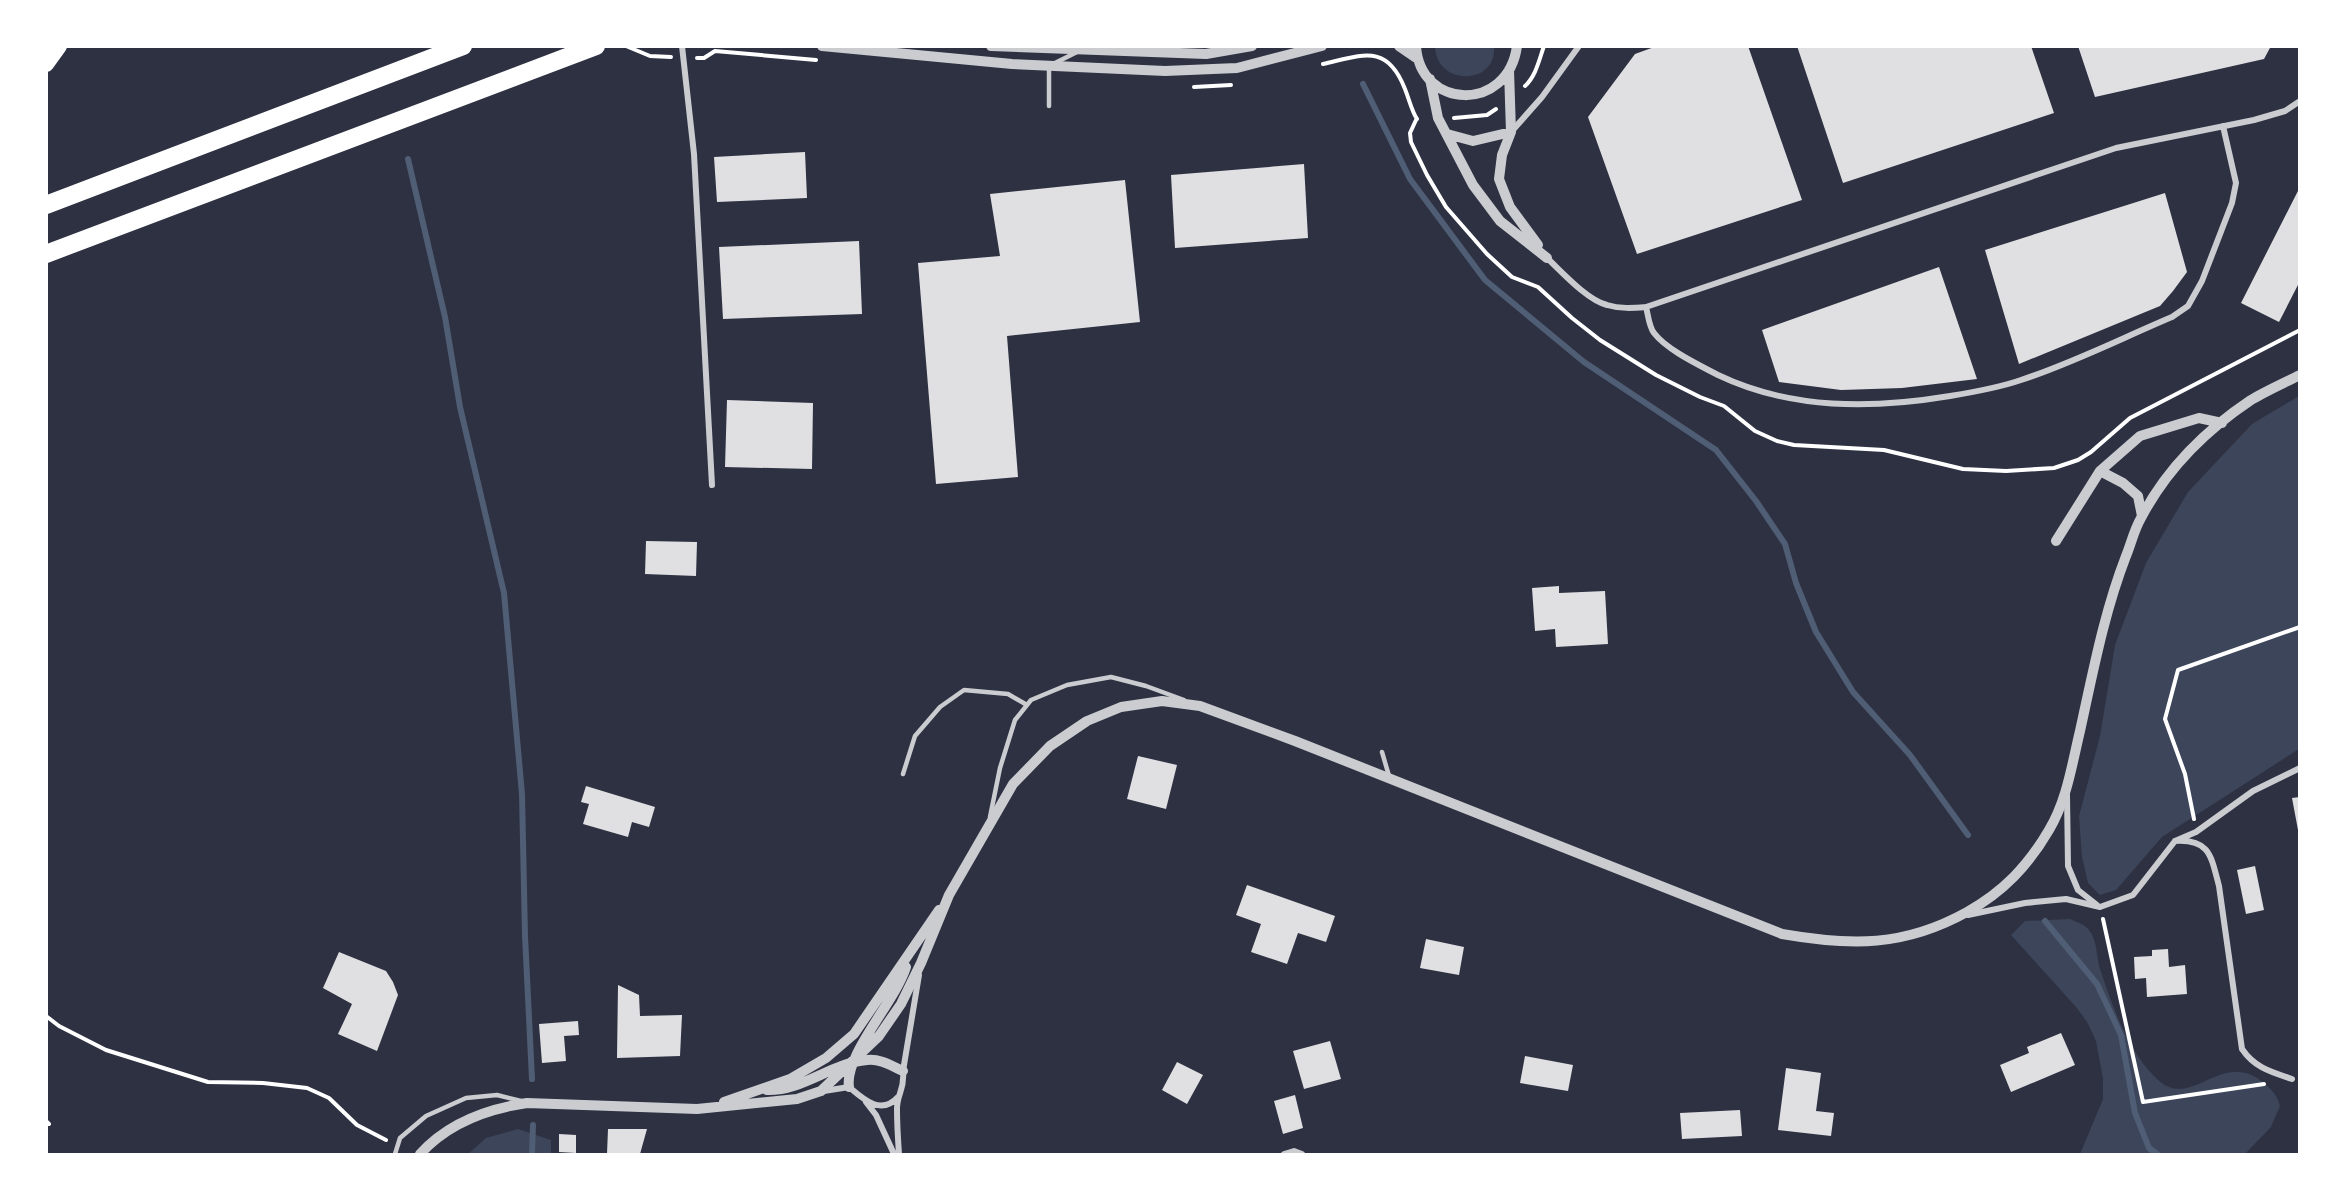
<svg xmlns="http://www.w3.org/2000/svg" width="2346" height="1201" viewBox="0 0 2346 1201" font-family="Mulish,sans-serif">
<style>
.green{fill:#3c4559}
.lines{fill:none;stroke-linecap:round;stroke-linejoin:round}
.stream{stroke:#4f5d75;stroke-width:6}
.building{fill:#e0e0e3}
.path{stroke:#fff;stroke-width:4}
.service{stroke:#caccd0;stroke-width:4.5}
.minor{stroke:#caccd0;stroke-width:6}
.tertiary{stroke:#caccd0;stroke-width:10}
.trunk{stroke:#fff;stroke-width:16}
.motorway{stroke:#fff;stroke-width:18}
</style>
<rect width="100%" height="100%" fill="#2d3142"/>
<!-- green -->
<path class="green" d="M1435 47H1494C1497 85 1437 87 1435 47Z
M2299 396V749L2162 837 2116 890 2100 895 2088 883 2082 857 2079 816 2100 736 2115 645 2146 563 2188 492 2252 424Z
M2070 919C2076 922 2085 924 2089 930 2098 942 2096 956 2100 969 2113 1007 2127 1050 2156 1078 2191 1114 2222 1045 2265 1084 2273 1091 2277 1095 2280 1106L2271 1127 2245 1154H2080L2103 1099V1079L2096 1041 2087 1022 2076 1007 2011 935 2025 921Z
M518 1129 551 1140V1154H468L486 1138Z"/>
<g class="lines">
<!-- stream -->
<path class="stream" d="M1363 84 1410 179 1485 280 1584 362 1716 450 1756 501 1785 544 1796 583 1816 632 1853 692 1910 755 1968 835
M408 159 445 317 460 407 504 593 522 794 525 936 532 1079
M2045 921 2097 984 2121 1035 2135 1113 2149 1148 2157 1154
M532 1154 533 1125"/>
</g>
<!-- building -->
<path class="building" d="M1657 46H1748L1802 200 1637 254 1588 117 1635 54Z
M1797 46H2031L2054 113 1843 183Z
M2078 46H2271L2264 59 2095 97Z
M805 152 807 198 717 202 714 157Z
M1304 164 1308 238 1175 248 1171 175Z
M1125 180 1140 322 1007 336 1018 477 936 484 918 263 1000 256 990 194Z
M2300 187V281L2279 322 2241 303Z
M2165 193 2187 272 2173 291 2160 306 2019 364 1985 250Z
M859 241 862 314 723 319 719 247Z
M1939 267 1977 379 1902 388 1841 390 1779 382 1762 330Z
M727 400 813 403 812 469 725 467Z
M646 541 697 542 696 576 645 574Z
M1559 586V593L1605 591 1608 644 1556 647 1555 629 1535 631 1532 588Z
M1138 756 1177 765 1166 809 1127 799Z
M586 786 655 807 649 827 632 822 628 837 583 824 589 804 581 802Z
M2300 797V830H2298L2292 798Z
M2255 866 2264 910 2246 914 2237 870Z
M1247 885 1335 916 1326 942 1298 933 1287 964 1251 952 1261 924 1236 915Z
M1426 939 1464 947 1459 975 1420 968Z
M2168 949 2169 967 2185 965 2187 994 2147 997 2146 978 2135 979 2134 957 2152 956V950Z
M339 952 386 971 393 982 398 995 377 1051 338 1034 352 1004 323 988Z
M618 985 639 995 640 1016 682 1015 680 1056 617 1058Z
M578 1021 579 1035 564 1036 566 1061 542 1063 539 1024Z
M2061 1033 2075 1065 2011 1092 2000 1065 2029 1053 2027 1047Z
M1330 1041 1341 1079 1304 1089 1293 1051Z
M1525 1056 1573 1065 1568 1091 1520 1083Z
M1177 1062 1203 1075 1187 1104 1162 1090Z
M1786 1068 1821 1073 1816 1111 1834 1113 1831 1136 1778 1130Z
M1295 1095 1303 1128 1283 1134 1274 1101Z
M1740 1110 1742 1136 1682 1139 1680 1113Z
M608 1129H647L640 1154H607Z
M559 1134 576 1135V1153L559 1152Z"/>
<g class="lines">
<!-- path -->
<path class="path" d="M626 46 650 56 671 57
M697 58H704L715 51 816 60
M1323 64C1363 55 1387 43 1405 89 1409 99 1412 112 1417 119
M1525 86C1536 76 1539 60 1544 46
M1194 87 1231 85
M1454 118 1487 115 1496 109
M1416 120 1410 133 1411 142 1427 175 1446 207 1487 254 1512 277 1538 287 1572 318 1600 340 1656 375 1700 397 1724 406 1755 431 1777 441 1794 445 1884 450 1963 469 2006 471 2054 468 2078 460 2091 452 2130 418 2300 330
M2194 819 2185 774 2165 719 2178 670 2300 627
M2103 919 2143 1102 2264 1084
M46 1016 59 1026 106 1050 208 1082 263 1083 307 1088 329 1098 357 1125 386 1140
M46 1121 49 1124"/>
<!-- service -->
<path class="service" d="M1049 106V66L1077 52
M1382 752 1389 776
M903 774 915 736 940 707 964 690 1008 694 1027 705
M990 817 1000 768 1015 720 1031 700 1067 685 1111 677 1146 686 1184 700
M395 1154 400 1138 426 1116 466 1098 497 1095 521 1101"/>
<!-- minor -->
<path class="minor" d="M682 46 694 154 712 485
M1512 131 1542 97 1579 46
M1547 258C1562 272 1587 300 1607 305 1620 309 1633 308 1646 307L2116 148 2254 120 2285 111 2300 101
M1646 307C1648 314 1649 327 1654 333 1667 350 1699 365 1718 375 1791 410 1872 409 1950 396 1974 392 1998 388 2021 380 2073 363 2122 338 2172 317L2188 306 2202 281 2232 203 2236 183 2223 126
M2067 795 2068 866 2078 890 2097 905
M2175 841C2210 839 2211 856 2219 886L2242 1049C2255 1068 2271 1072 2292 1079
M2100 907 2133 895 2175 841 2196 832 2253 791 2300 768
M1968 915 2025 903 2066 899 2100 907
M824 1091 849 1087C863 1099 881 1116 898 1097
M866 1102 876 1115 894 1154
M899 1154C898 1140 897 1124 897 1109 897 1093 905 1090 903 1071L919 975
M1284 1154 1294 1151 1302 1154"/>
<!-- tertiary -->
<path class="tertiary" d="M822 46 1012 64 1165 71 1237 68 1322 46
M991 46 1206 54 1252 46
M1399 46 1418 59
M1416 46C1420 110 1508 113 1517 46
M1509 70 1511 132 1502 155 1499 179 1510 207 1538 245
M1430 79 1438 118 1473 185 1500 221 1547 258
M1447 134 1473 141 1511 132
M2100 471 2123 483 2138 496 2142 516
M2056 541 2100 471 2140 436 2199 418 2222 423
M849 1087C844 1055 895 1002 906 967
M767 1090C803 1091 831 1063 867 1060 879 1058 892 1066 903 1071
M724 1102 790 1079 826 1058 854 1034 939 910
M420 1154C448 1123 486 1109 527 1103L697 1109 797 1099 821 1091 879 1036 901 1004 921 963 949 895 1013 784 1050 746 1087 721 1121 707 1162 701 1200 706 1295 741 1782 934C1851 946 1904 947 1967 912 2003 892 2028 866 2049 830 2067 800 2072 764 2080 731 2093 672 2104 613 2126 556 2131 544 2134 530 2141 518 2166 470 2206 430 2251 400 2266 391 2284 383 2300 375"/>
<!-- trunk -->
<path class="trunk" d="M46 64 59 46"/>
<!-- motorway -->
<path class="motorway" d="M46 205 463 46
M46 254 596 46"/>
</g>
<!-- border -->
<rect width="2346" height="1201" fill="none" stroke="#ffffff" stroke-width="96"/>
</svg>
